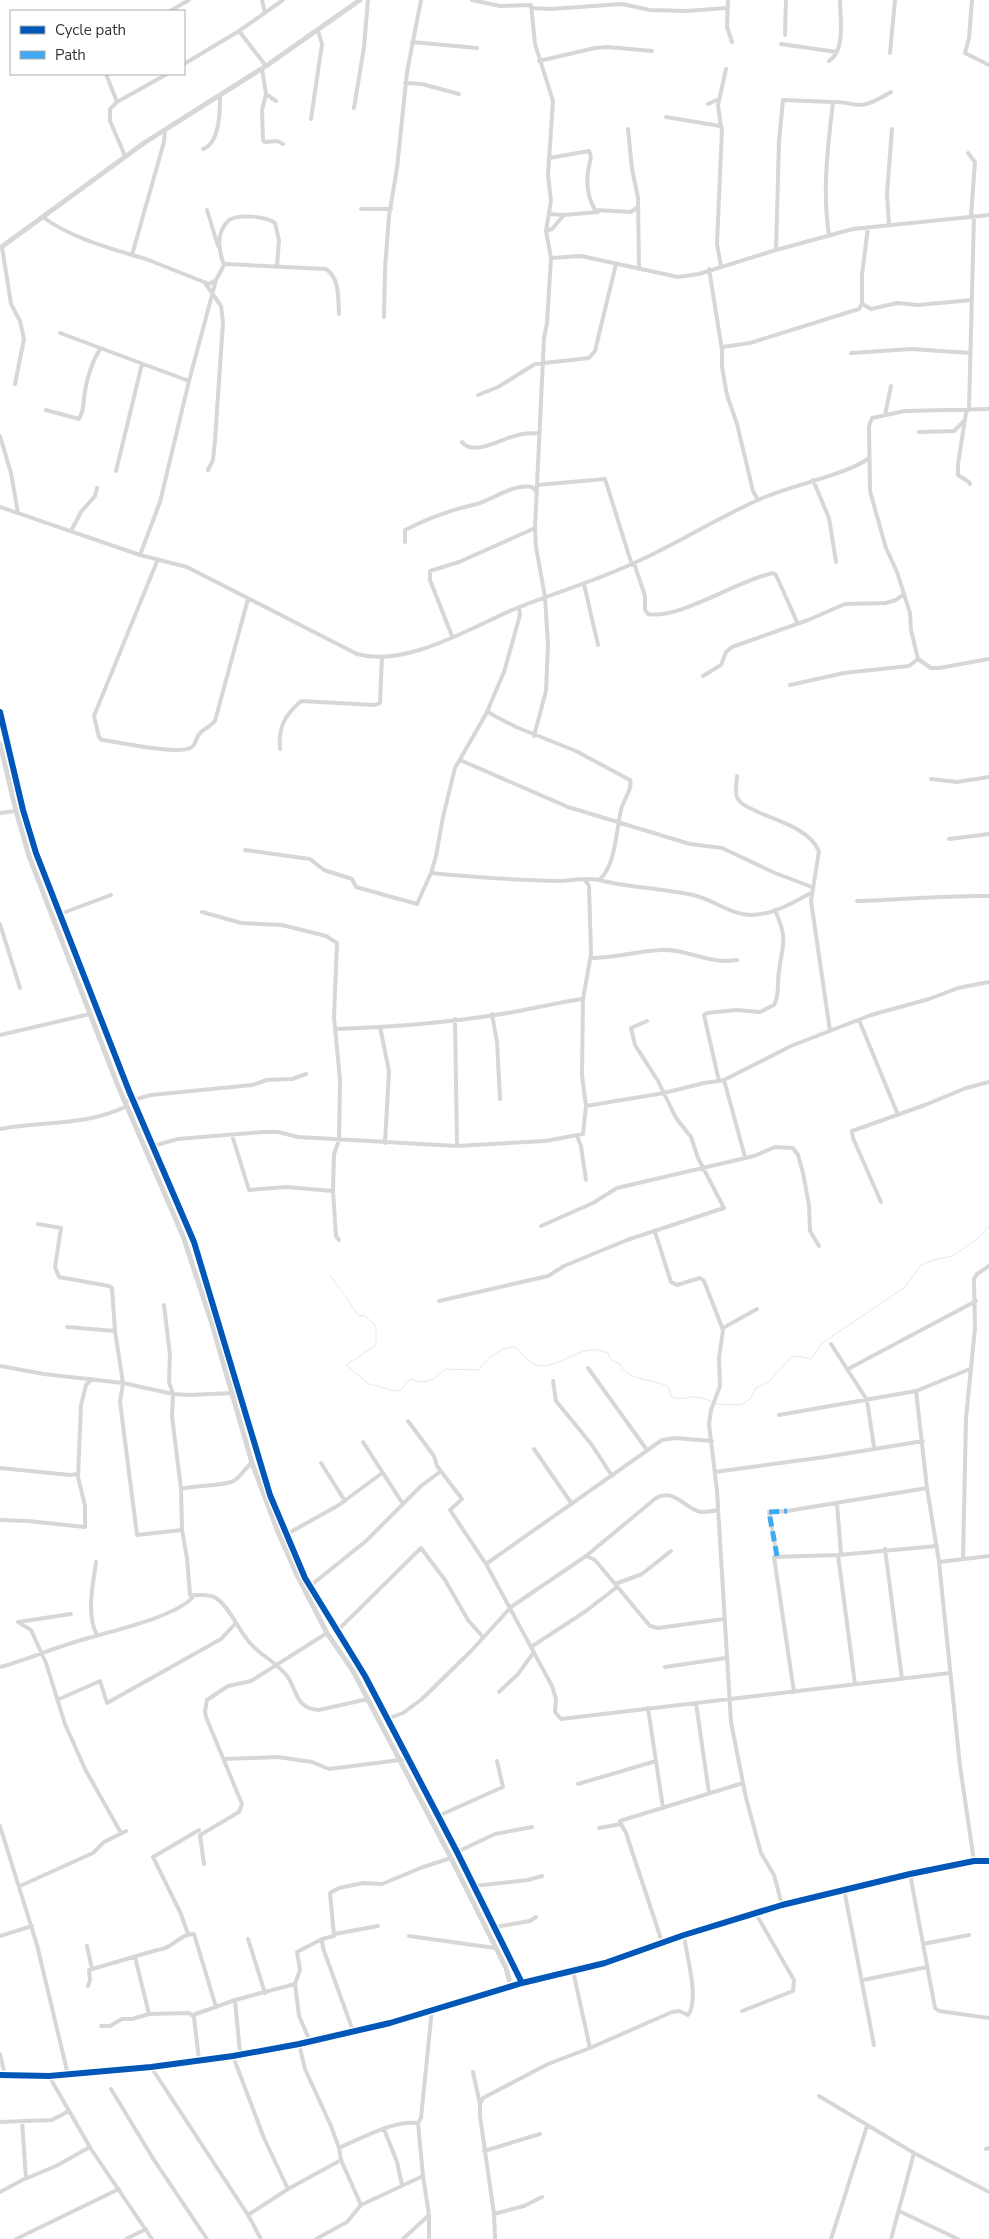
<svg xmlns="http://www.w3.org/2000/svg" width="989" height="2239" viewBox="0 0 989 2239" font-family="'Nunito Sans',sans-serif">
<style>
.lines{fill:none;stroke-linecap:round;stroke-linejoin:round}
.stream{stroke:#ddebf3;stroke-width:1}
.minor{stroke:#d7d7d7;stroke-width:4}
.tertiary{stroke:#d7d7d7;stroke-width:5}
.quiet{stroke:#3fa9f5;stroke-width:5;stroke-dasharray:10 5;stroke-linecap:butt}
.cycleway-casing{stroke:#fff;stroke-width:9}
.cycleway{stroke:#0057b8;stroke-width:6}
</style>
<rect width="100%" height="100%" fill="#fff"/>
<g class="lines">
<!-- stream -->
<path class="stream" d="M330 1275 359 1316 364 1315 376 1326V1345L346 1365 369 1384 395 1391 401 1390 411 1379C426 1385 435 1380 445 1369L479 1370C485 1359 503 1346 515 1347 522 1351 525 1359 532 1363 555 1376 580 1339 608 1353L611 1360 620 1364C627 1380 650 1379 665 1385L669 1388 671 1397C688 1402 690 1391 712 1402
M716 1404 741 1405 750 1399 756 1388 770 1381 791 1357 798 1356 811 1359 821 1344 905 1287 921 1265 933 1260 953 1256 977 1239 989 1226"/>
<!-- minor -->
<path class="minor" d="M262 0 265 13
M472 0 500 6 531 5 535 44 553 101 548 175 551 201 546 231 551 258 547 323 544 338 535 528 536 547 545 597 548 644 546 691 534 736
M728 0 727 27 732 42
M972 0 969 38 965 53 989 65
M532 8 551 9 622 4 650 10 686 11 726 8
M170 11 189 0
M239 31 266 66
M785 35 786 0
M412 42 477 48
M781 44 837 52
M890 53 895 0
M539 61 595 48 608 47 652 51
M829 61C846 51 840 17 840 0
M184 64 239 31 283 0
M262 69 266 94 262 110 263 140 265 142 277 141 283 144
M106 74 117 102
M405 83 422 84 459 94
M266 94 276 101
M708 104 719 99
M354 108 364 47 368 0
M666 117 720 126 722 128 717 244 721 266
M311 119 322 44 318 31
M721 127 718 105 726 69
M628 129 632 169 638 198 639 269
M165 130 164 142 132 255 146 259 209 284 216 280 224 265 226 264 326 269C340 278 338 299 339 314
M203 149C220 143 220 111 220 96
M968 153 975 162 971 216
M125 156 110 121V109L117 102 167 74
M549 158 589 151C593 158 589 163 588 171 586 186 588 198 595 210L631 212 638 207
M361 209H391
M207 210 218 246
M549 214 564 215
M43 217C68 236 102 246 132 255
M889 225 887 193 892 129
M546 231 552 229 564 215 598 212
M829 235C822 190 828 146 833 102 843 101 851 105 861 105 871 104 883 97 891 92
M2 247 11 304 20 321 24 339 15 384
M776 250 779 141 783 100 833 102
M551 258 581 256 678 277 699 274 776 250 853 229 989 215
M224 265C218 249 216 232 229 220 239 214 265 216 275 223L279 240 277 267
M709 269 722 350V367L727 395 737 424 753 491 758 500
M205 283 221 306 223 322 215 440 213 460 208 470
M862 304 871 309 897 303 918 305 972 300
M384 317 385 269 389 216 397 168 407 72 421 0
M60 333 189 381
M722 347 750 343 859 309 862 304V275L868 227
M851 353 911 349 970 353
M478 395 498 387 535 364 589 358 595 351 616 264
M989 409 905 411 872 418 869 426 870 491 886 548 897 572 910 613 911 630 918 659 931 668H939L989 659
M46 410 79 419C85 409 83 401 85 391 87 378 93 359 101 348
M885 415 891 386
M919 432 954 431 965 420
M0 436 11 473 18 513
M462 442C473 457 503 438 518 435 525 433 531 433 538 433
M116 471 142 364
M813 480 829 518 836 562
M970 484 969 482 958 475V464L966 413 969 408 974 216
M537 485 605 479 632 565
M0 507 140 555 187 567 357 654C407 668 471 627 517 608 556 592 596 581 634 563 679 543 720 516 765 497 796 484 842 476 868 459
M71 531 81 512 95 496 97 488
M405 542V530C427 519 450 510 473 505 492 501 512 483 532 487L537 492
M140 555 160 502 189 381 216 280
M158 559 94 716 99 737 102 740C118 742 181 756 192 747 196 744 196 737 200 733 205 728 210 727 215 721L248 599
M634 563 645 596V610L648 614C679 620 738 580 773 573L776 575 797 622
M584 584 598 645
M452 636 430 580V571L459 562 535 528
M703 676 721 665 726 652 732 647 808 620 845 604 886 603 896 600 904 594
M790 685 844 673 909 666 918 659
M488 711 491 714 516 727 576 751 630 780C633 789 623 800 621 810 616 830 616 866 599 880
M280 749C278 727 285 715 301 701L375 705 380 703 382 657
M460 760 568 807 690 844 722 848 775 873 812 887
M737 776C737 782 734 794 738 799 741 804 749 808 754 810 775 821 808 827 819 851L811 901 830 1031
M931 779 957 782 989 777
M0 813 16 811
M949 839 989 834
M245 850 310 859 324 870 352 879 356 887 417 904 431 873 436 856 443 817 455 768 486 714 504 672 520 615 519 607
M431 873C473 877 515 880 557 881 570 881 586 877 599 880 630 888 662 888 693 895 713 899 730 915 751 915 772 915 793 903 811 893
M857 901C901 900 945 895 989 896
M202 912 241 923 282 925 326 936 337 943 334 1017 340 1080 339 1140 334 1154 333 1191 336 1236 339 1240
M60 914 111 895
M0 924 20 988
M591 958C615 958 637 951 661 950 687 948 708 965 737 960
M492 1014 497 1042 500 1099
M455 1019 457 1146
M859 1020 898 1115
M380 1027 389 1071 385 1143
M335 1029C396 1027 459 1022 519 1011 540 1007 561 1002 583 999
M0 1035 90 1014
M724 1080 745 1157
M719 1081 704 1015 707 1013 736 1010 760 1012 774 1005C780 995 777 982 779 971 783 941 788 940 775 910
M125 1102 151 1095 252 1085 267 1080 292 1079 306 1074
M586 1106 664 1093 704 1083 724 1080 791 1046 871 1015 929 999 958 988 989 982
M0 1129C43 1121 87 1126 127 1106
M232 1135 249 1190 286 1187 333 1191
M577 1136 581 1146 586 1180
M153 1146 178 1139 263 1132H278L298 1137 457 1146 545 1141 583 1134 586 1106 582 1075 583 999 591 954 589 886 585 880
M881 1202 853 1138 852 1131 925 1105 966 1088 989 1082
M38 1224 61 1228 55 1267 59 1277 109 1286 112 1288 115 1331
M541 1226 593 1203 617 1188 754 1156 775 1147 793 1148 798 1155 803 1173 809 1205 810 1231 819 1246
M655 1232 671 1282 677 1285 700 1278 704 1281 723 1330 719 1358 720 1386 711 1410 709 1424 717 1491 731 1722 746 1798 761 1853 774 1875 782 1905
M439 1301 548 1276 564 1266 627 1240 724 1208 698 1158 691 1137 676 1118 658 1081 635 1045 631 1028 647 1021
M67 1327 115 1331 123 1383 120 1402 137 1535 182 1530
M723 1328 757 1309
M831 1344 867 1400 874 1447
M0 1366 44 1374 123 1383 173 1394 188 1395 233 1393
M588 1368 647 1450
M848 1369 976 1301
M553 1381 556 1401 592 1445 612 1476
M916 1391 927 1488 939 1562 960 1766 974 1861
M779 1415 916 1391 970 1369
M408 1421 434 1456 437 1466 462 1499 450 1510 486 1564 552 1686 556 1699 555 1712 561 1719 950 1673
M363 1442 403 1504 421 1486 441 1471
M534 1449 572 1504
M321 1463 345 1501
M0 1468 70 1475 78 1474
M715 1472 825 1457 923 1441
M181 1489C193 1485 228 1486 235 1480 241 1476 245 1468 252 1463
M837 1504 841 1554
M0 1520 28 1521 85 1527V1506L78 1477 81 1405 86 1385 92 1379
M287 1534 339 1505 382 1473
M885 1549 902 1679
M838 1555 855 1684
M586 1556 595 1560 650 1626 658 1628 724 1619
M777 1556 769 1512 787 1511 927 1488
M963 1559 966 1418 975 1328 974 1279 977 1274 989 1266
M96 1562C93 1584 86 1615 97 1635
M939 1562 989 1556
M486 1564 662 1440 675 1438 712 1441
M615 1584 642 1574 671 1551
M310 1586 366 1541 403 1504
M190 1595C198 1596 208 1593 216 1598 229 1606 239 1631 250 1643 261 1656 278 1663 287 1676 297 1689 295 1709 319 1710L368 1699
M71 1614 18 1622 31 1630 46 1663 65 1724 85 1769 121 1833
M337 1631 421 1548 445 1580 468 1620 483 1637
M531 1647 586 1611 617 1587
M0 1667C32 1658 63 1644 96 1636 120 1629 175 1616 192 1598L190 1595 187 1558 182 1530 181 1489 172 1416 173 1394 169 1382 170 1355 164 1305
M665 1667 726 1658
M499 1692 518 1674 534 1652
M794 1692 774 1557 838 1555 937 1546
M57 1700 100 1681 107 1703 221 1639 235 1624
M696 1703 709 1793
M648 1708 663 1808
M387 1719 403 1713 422 1699 472 1650 511 1607 586 1556 656 1498C676 1488 684 1509 701 1512 707 1512 713 1511 718 1510
M224 1759 278 1757 312 1762 329 1769 408 1759
M578 1784 656 1761
M438 1816 503 1787 497 1761
M621 1824 626 1833 662 1942
M0 1826 37 1945 68 2075
M599 1828 621 1824 620 1821 623 1820 743 1783
M457 1852 495 1834 532 1827
M204 1864 200 1835 239 1812 242 1804 206 1717 205 1711 207 1700 228 1686 251 1681 327 1633
M910 1874 935 2008 939 2011 989 2018
M20 1886 93 1853 104 1842 126 1831
M474 1886 528 1880 542 1876
M844 1889 874 2045
M495 1927 530 1921 536 1917
M188 1934 181 1914 153 1857 199 1830
M335 1934 378 1926
M0 1936 32 1926
M409 1936 495 1948
M248 1939 265 1993
M923 1944 969 1935
M87 1946 92 1969
M135 1957 149 2014
M573 1971 590 2048
M863 1980 927 1967
M88 1986 90 1980 89 1970 157 1950C173 1949 181 1933 194 1934L216 2007
M742 2011 793 1991 794 1980 755 1912
M193 2015 235 2000
M101 2026H110L122 2019H132L149 2014 189 2013 194 2017 199 2060
M353 2031 323 1948 322 1939 334 1936 330 1893 339 1888 363 1883 382 1884 423 1867 451 1858
M310 2041 299 2016 295 1984 300 1970 297 1952 322 1939
M299 2044 305 2069 331 2126 339 2148 341 2160 361 2205
M240 2053 235 2000 295 1984
M0 2054 5 2076
M233 2056 264 2138 288 2189
M151 2067 248 2215 261 2239
M473 2072 480 2104
M49 2076 91 2149 152 2239
M111 2089 154 2160 207 2239
M819 2096 914 2153 989 2192
M0 2122 52 2120 69 2111
M418 2123 423 2176
M384 2129 397 2162 402 2185
M339 2148C362 2138 393 2120 418 2123L421 2118 432 2009
M986 2149 989 2148
M484 2151 540 2134
M25 2179 56 2166 90 2147
M0 2192 26 2178 22 2121
M899 2211 958 2239
M494 2214 524 2206 542 2197
M248 2215 288 2189 341 2160
M16 2239 119 2189
M126 2239 146 2229
M316 2239 347 2222 361 2205 423 2176 429 2215V2239
M403 2239 429 2215
M495 2239 494 2214 480 2116V2104L483 2098 548 2064 590 2048 672 2012 679 2011 688 2015C700 2000 686 1954 684 1935
M831 2239 867 2126
M891 2239 914 2153"/>
<!-- tertiary -->
<path class="tertiary" d="M0 248 144 143 266 66 360 0
M0 712 23 810 36 853 129 1091 194 1242 270 1495 305 1578 365 1676 457 1852 522 1983
M0 744 16 811 29 856 118 1086 183 1236 212 1324 252 1463 278 1532 296 1573 327 1633 353 1671 451 1858 506 1968 511 1986
M0 2075 49 2076 151 2067 233 2056 299 2044 390 2023 522 1983 605 1963 684 1935 782 1905 910 1874 974 1861H989"/>
<!-- quiet -->
<path class="quiet" d="M777 1556 769 1512 787 1511"/>
<!-- cycleway casing -->
<g class="cycleway-casing">
<path id="cycleway" d="M0 712 23 810 36 853 129 1091 194 1242 270 1495 305 1578 365 1676 457 1852 522 1983
M0 2075 49 2076 151 2067 233 2056 299 2044 390 2023 522 1983 605 1963 684 1935 782 1905 910 1874 974 1861H989"/>
</g>
<!-- cycleway -->
<use href="#cycleway" class="cycleway"/>
</g>
<!-- legend -->
<rect x="10" y="10" width="175" height="65" fill="#ffffff" stroke="#adadad"/>
<rect x="20" y="26" width="25" height="8" fill="#0057b8" stroke="#adadad"/>
<text x="55" y="35" font-size="15" fill="#333333">Cycle path</text>
<rect x="20" y="51" width="25" height="8" fill="#3fa9f5" stroke="#adadad"/>
<text x="55" y="60" font-size="15" fill="#333333">Path</text>
</svg>
